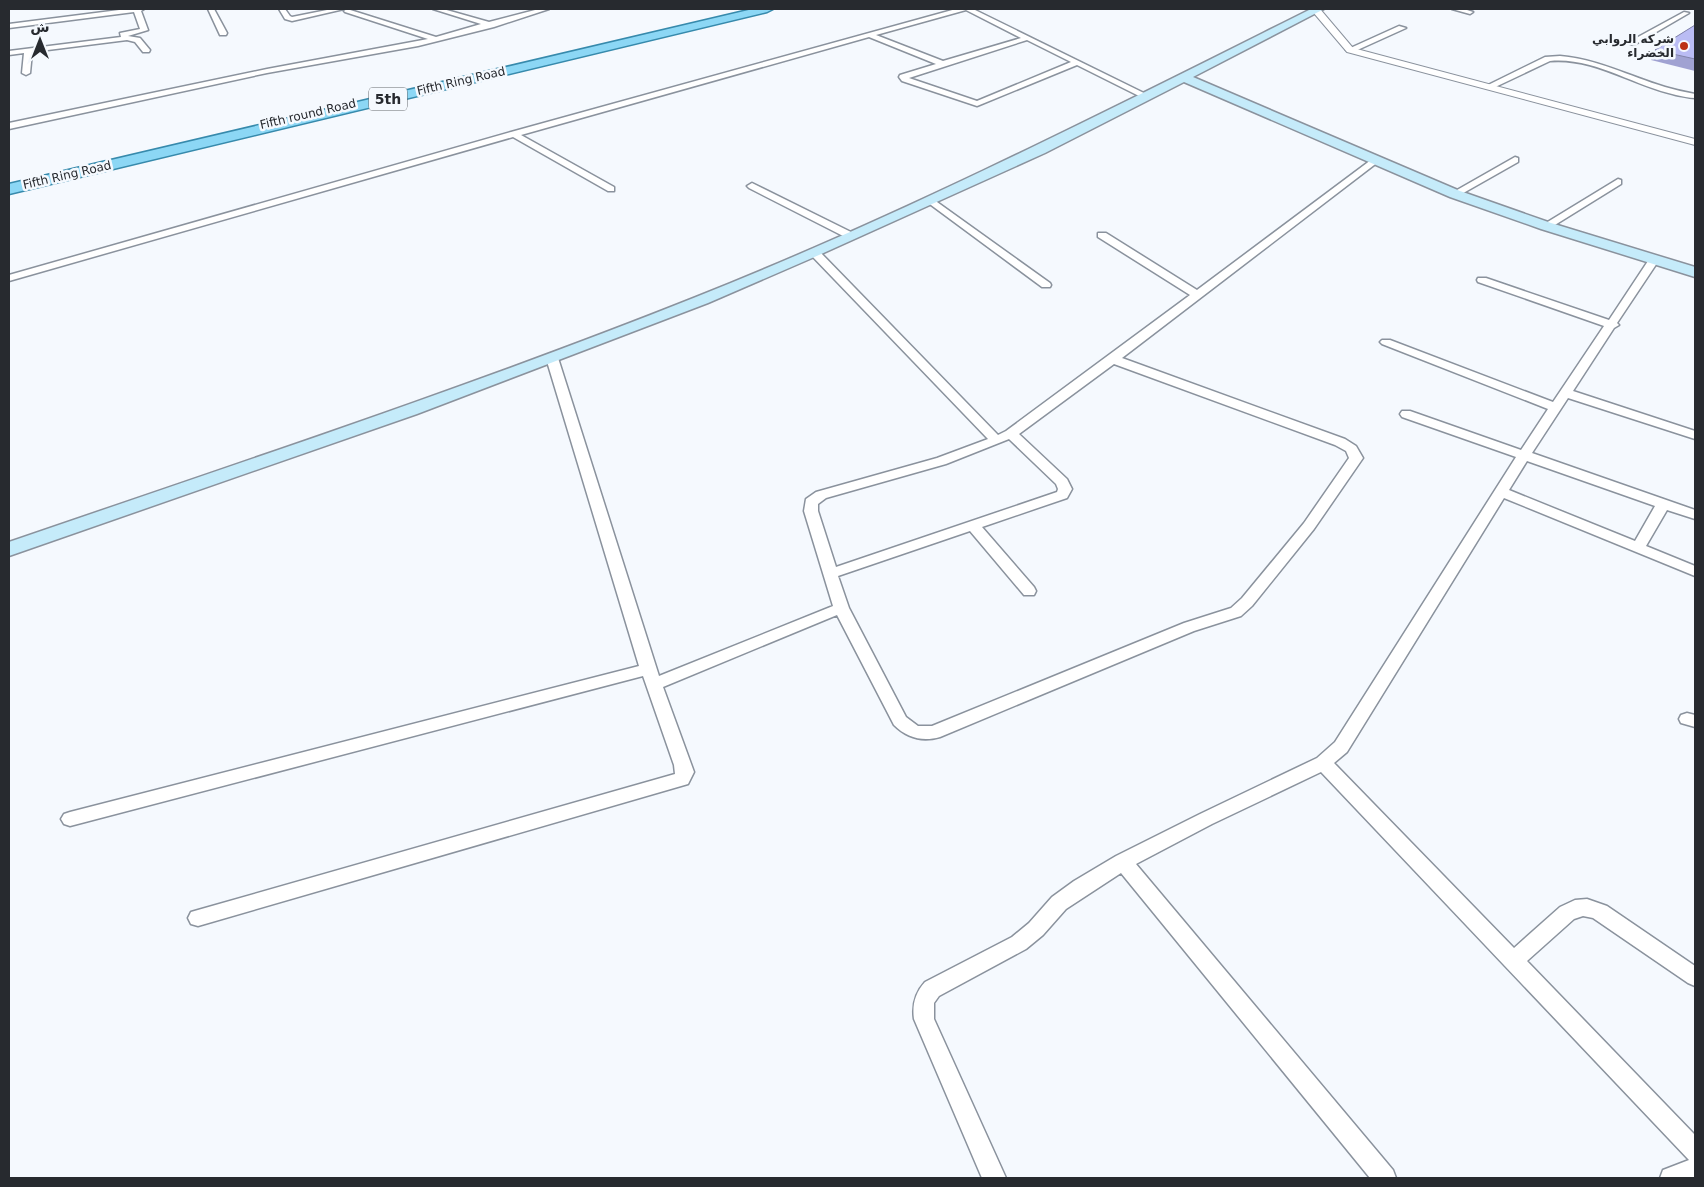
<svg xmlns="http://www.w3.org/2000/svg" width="1704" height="1187" viewBox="0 0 1704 1187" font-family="'DejaVu Sans',Vazirmatn,sans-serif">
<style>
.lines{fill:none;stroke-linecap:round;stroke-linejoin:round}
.minor-casing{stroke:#8a929d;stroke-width:3}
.tertiary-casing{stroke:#8a929d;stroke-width:2}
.secondary-casing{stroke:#8a929d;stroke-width:3}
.primary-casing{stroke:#378aac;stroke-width:3}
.minor{fill:#fff;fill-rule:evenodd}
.tertiary{fill:#fff;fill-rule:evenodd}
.secondary{fill:#c5ebfa;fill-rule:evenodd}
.primary{fill:#8cd7f5;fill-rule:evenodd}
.wall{fill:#a0a2d2}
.building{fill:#babcf4;stroke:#8284ab}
.poi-dot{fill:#bc3115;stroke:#f5f9fe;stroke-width:2}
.labels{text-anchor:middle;stroke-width:5;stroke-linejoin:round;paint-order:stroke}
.far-poi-label{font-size:12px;font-weight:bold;fill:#272a2f;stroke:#f5f9fe;text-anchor:end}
.far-street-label{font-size:12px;fill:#272a2f;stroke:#f5f9fe}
.shield{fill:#f5f9fe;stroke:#65686d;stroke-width:1}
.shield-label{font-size:14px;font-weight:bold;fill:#272a2f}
</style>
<rect width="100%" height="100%" fill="#f5f9fe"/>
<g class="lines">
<!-- minor casing -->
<g class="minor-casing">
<path id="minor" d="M127 9H144L141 11 148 30 128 36 140 38 150 50 149 52H143L135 42 127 40 32 52 30 73 26 75 22 73 24 53 9 55V51L121 37 120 33 140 29 134 12 9 28V24Z
M208 9H214L227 33 226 35H220Z
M279 9H285L290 16 292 17 332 9H344L292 21 285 19Z
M347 9 436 37 481 24 433 9H443L489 22 539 9H549L494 27 418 46 267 73 9 129V123L267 69 428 39 345 12 344 11Z
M956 9H973L1150 96 1143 98 1077 65 977 106 902 81 899 77 900 75 936 64 869 37 521 135 614 187V191H608L513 137 9 281V275L511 132ZM966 10 1021 38 943 61 876 35ZM1027 40 1071 62 977 101 909 78Z
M1452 9H1464L1473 12 1470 14Z
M1684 12 1689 13 1634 45 1627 43Z
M1399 26 1406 28 1353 52 1346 50Z
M1560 56C1597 59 1629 76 1665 87 1675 90 1685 92 1695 94V98C1689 98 1682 96 1676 95 1633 86 1595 57 1550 61L1491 89 1484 87 1545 57Z
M1375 157 1378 158V162L1122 358 1345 439 1356 446 1363 458 1314 529 1252 606 1241 616 1194 631 940 737C923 742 907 738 894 725L837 615 663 687 694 772 688 784 198 926 191 924 188 918 191 912 198 910 675 774 674 765 643 676 70 826 64 824 61 819 64 814 70 812 639 666 546 358 548 356 552 354 558 358 659 676 833 606 804 511 806 499 816 492 937 458 988 439 810 254 809 252 810 250H818L998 435 1006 431 1190 295 1098 237V233H1106L1197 290ZM1114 364 1335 445 1346 451 1349 458 1304 523 1242 598 1231 608 1184 623 932 726H918L906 717 849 608 838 576 970 531 1024 595H1034L1036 591 1034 587 982 527 1067 498 1072 489 1067 479 1019 434ZM1009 439 1056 484 1058 489 1057 492 836 567 818 511V504L826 498 946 464Z
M1515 157 1518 158V162L1458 196 1455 197 1450 194Z
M1618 179 1621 180V184L1550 228 1546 229 1541 226Z
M752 183 855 234 856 236 851 239 847 238 749 188 747 186Z
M930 197 1050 283 1051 285 1050 287H1042L927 202V198Z
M1654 257 1659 260 1617 323 1619 325 1614 328 1573 391 1695 431V439L1568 398 1532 453 1695 510V519L1667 510 1646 546 1695 566V576L1504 498 1347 752 1334 763 1514 948 1560 907 1575 900 1587 899 1607 906 1695 966V986L1688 983 1593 918 1583 916 1574 919 1527 961 1695 1135V1178H1660L1663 1170 1689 1160 1321 772 1212 824 1136 864 1393 1170 1396 1178H1370L1121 873 1066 909 1043 935 1026 949 939 996 934 1003V1019L1006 1178H982L914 1019C912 1005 915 993 925 982L1012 937 1029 923 1052 897 1074 881 1116 856 1200 814 1317 758 1335 742 1516 457 1402 417 1400 414 1402 411H1410L1521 450 1548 409 1382 344 1380 342 1382 340H1390L1553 402 1604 326 1478 282 1477 280 1478 278H1486L1609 320 1650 258ZM1527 461 1655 506 1635 541 1509 490Z
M1687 713 1695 715V727L1681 723 1679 719 1681 715Z"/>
</g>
<!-- tertiary casing -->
<g class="tertiary-casing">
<path id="tertiary" d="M1313 9H1320L1353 48 1695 139V145L1347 52 1313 12Z"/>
</g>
<!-- secondary casing -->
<g class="secondary-casing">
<path id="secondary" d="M1311 9H1324L1193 77 1460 191 1551 223 1695 267V277L1541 229 1450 197 1184 82 1045 153 819 255 708 303 417 414 9 556V542C239 463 470 387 696 297 907 213 1109 110 1311 9Z"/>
</g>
<!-- primary casing -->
<g class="primary-casing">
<path id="primary" d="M753 9H773L767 12 9 194V184Z"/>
</g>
<!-- minor -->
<use href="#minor" class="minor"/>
<!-- tertiary -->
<use href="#tertiary" class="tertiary"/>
<!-- secondary -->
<use href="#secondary" class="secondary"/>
<!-- primary -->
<use href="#primary" class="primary"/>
</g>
<!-- wall -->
<path class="wall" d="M1695 25V71L1651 60 1655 50Z"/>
<!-- building -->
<path class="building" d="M1695 25V59L1655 50Z"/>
<!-- markers -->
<circle class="poi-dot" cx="1684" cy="46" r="5"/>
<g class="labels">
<!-- far-poi labels -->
<g class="far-poi-label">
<text x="1674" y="43">شركه الروابي<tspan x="1674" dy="14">الخضراء</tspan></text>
</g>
<!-- far-street labels -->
<g class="far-street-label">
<text transform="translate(461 81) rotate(-13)" y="4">Fifth Ring Road</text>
<text transform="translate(308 114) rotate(-13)" y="4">Fifth round Road</text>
<text transform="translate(67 175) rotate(-13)" y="4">Fifth Ring Road</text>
</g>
<!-- shield labels -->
<rect class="shield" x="369" y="87.5" width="38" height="23" rx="4"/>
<g class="shield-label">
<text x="388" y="104">5th</text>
</g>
</g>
<!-- border -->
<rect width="1704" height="1187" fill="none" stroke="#272a2f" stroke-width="20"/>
<!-- north arrow -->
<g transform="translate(40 40)" stroke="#f5f9fe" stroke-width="4" paint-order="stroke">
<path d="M0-4L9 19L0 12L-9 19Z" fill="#272a2f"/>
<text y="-8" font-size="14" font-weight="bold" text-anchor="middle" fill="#272a2f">ش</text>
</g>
</svg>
